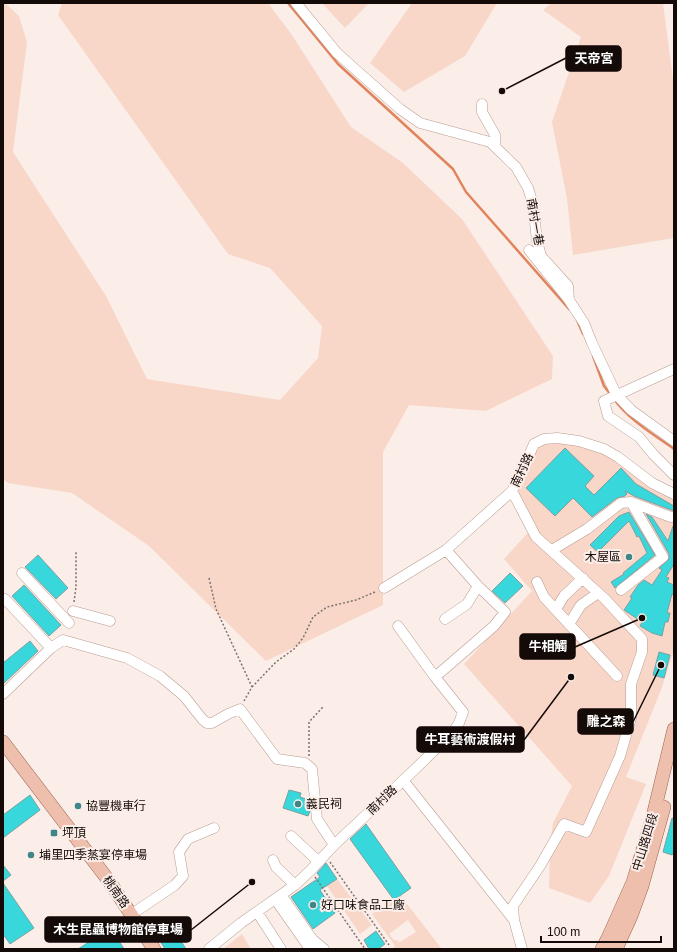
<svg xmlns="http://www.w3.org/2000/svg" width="677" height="952" viewBox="0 0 677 952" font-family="Arial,'Noto Sans TC',sans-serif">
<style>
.green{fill:#f8d7c9;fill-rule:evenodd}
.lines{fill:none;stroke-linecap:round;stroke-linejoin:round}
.stream{stroke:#e1845e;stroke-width:2.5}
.building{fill:#37d7db;stroke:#7e9fa0}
.minor-casing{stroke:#b89c91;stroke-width:11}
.major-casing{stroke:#9b644f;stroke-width:14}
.path{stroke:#7d726e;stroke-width:1.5;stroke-dasharray:2 2;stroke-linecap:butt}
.minor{stroke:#fff;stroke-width:10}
.major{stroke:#efbfad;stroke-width:13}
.poi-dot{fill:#3e8688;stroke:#fbeee9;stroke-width:1.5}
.labels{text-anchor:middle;stroke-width:4;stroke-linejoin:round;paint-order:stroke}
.street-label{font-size:12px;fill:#140a07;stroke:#fbeee9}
.poi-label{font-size:12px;fill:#140a07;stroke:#fbeee9;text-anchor:start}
.leader{fill:none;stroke:#140a07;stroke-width:1.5}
.callout-dot{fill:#140a07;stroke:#fbeee9;stroke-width:1.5}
.callout{fill:#140a07;stroke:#140a07;stroke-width:1.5}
.callout-label{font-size:13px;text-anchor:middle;font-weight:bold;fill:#fff}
</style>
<rect width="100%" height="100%" fill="#fbeee9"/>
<!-- green -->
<path class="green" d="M3 3H5L19 16 27 42 13 152 106 296 147 379 280 400 318 358 322 326 270 268 228 254 58 15 62 3H268L292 35 351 127 403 163 462 219 553 356 552 379 486 411 409 405 383 452V605L266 661 149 546 72 493 8 483 3 479Z
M322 3H369L345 28Z
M412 3H497L465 56 404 92 370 63Z
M551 3H663L674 87V238L573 255 567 199 552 122 581 37 543 10Z
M560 441 581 445 619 461 643 480 674 500V650L661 690 626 777 646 784 609 876 590 903 549 888 550 843 553 823 572 786 464 664 532 591 504 559 533 527 515 493 535 447Z
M337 879 372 925 360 934 327 886Z
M400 895 442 949H392L395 946 372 914ZM408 920 416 932 400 942 397 940H394L389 934Z
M242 934 251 949H223Z"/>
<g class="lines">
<!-- stream -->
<path class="stream" d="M288 3 338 64 453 169 466 192 569 309
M577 320 583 334
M593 356 604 386 611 395
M614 399C629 420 653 434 674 449"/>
</g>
<!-- building -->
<path class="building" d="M565 448 594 476 585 486 594 495 621 468 636 484 674 506V511L634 496 625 491 627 494 625 496 617 498 592 517 573 498 555 516 526 488Z
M629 512 655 555 615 588 611 582 624 574 623 573 647 553 639 536 637 537 629 521 598 552 590 545 619 516Z
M646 514 652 517 668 541 673 526H674V564L666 577 669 578 667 582 674 585V595L672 594 667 613H670L668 622H665L662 636 652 633 640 626 642 622 624 610 632 598 630 597 638 585 644 580 652 585 662 570 659 568 669 559V554Z
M38 555 68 588 56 599 25 567Z
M510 573 523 586 505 603 492 591Z
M24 585 61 625 49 636 12 596Z
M30 641 38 651 3 684V663Z
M659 652 670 655 664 678 653 675Z
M289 790 301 793 300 797 309 800 310 811 308 816 283 808Z
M30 795 40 810 3 838V815Z
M672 818 674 819V852L672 855 663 852Z
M366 824 411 888 394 900 350 839Z
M326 863 337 879 320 890 335 913 313 929 291 897 320 877 317 873Z
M3 865 11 875 3 881Z
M3 883 34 928 10 944 3 934Z
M171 926 186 949H165L157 936Z
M111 928 124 949H78Z
M376 931 385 944 378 949H369L364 940Z"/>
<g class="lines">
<!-- minor casing -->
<g class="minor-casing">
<path id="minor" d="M296 3 337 53 400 109 420 123 490 142 516 167 528 188 533 204 537 241 541 256 568 286 569 300
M482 104V112L495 135V145
M529 250 569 300 584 323 592 343 616 394 631 410 674 441
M674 369 604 401 608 416 639 437 653 454 674 475
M512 491 536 537 604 598 642 639V652L631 684V718L620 756 586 832 564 824 540 866 513 906 514 920 522 949
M552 550 587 529 621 503 631 502 671 517
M22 573 69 623
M537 582 544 597 617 676
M384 588 446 550 512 491 517 482 534 444 544 439 557 438 579 441 604 449 618 457 652 483 674 494
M621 590 663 557 631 502
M5 599 51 648
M556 609 564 596 583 578
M73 611 110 621
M445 619 467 604 478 586
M569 624 581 605 598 593
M435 677 494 626 505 612 478 586 446 550
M3 694 51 648 63 640 127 658 160 676 184 696 203 720 207 723H212L228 714 240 709 277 759 305 763 312 769 317 819 334 845
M403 780 514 920
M291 836 319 862
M273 860 276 867 295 885
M281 895 312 939 324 949
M275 899 310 949
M257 912 281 949
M132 914 175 885 183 876 179 852 188 839 214 828
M209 949 241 923 295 885 311 870 334 845 411 773 453 732 459 723 463 712 435 677 398 626"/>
</g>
<!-- major casing -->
<g class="major-casing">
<path id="major" d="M3 742 109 881 154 949
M602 949 607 940 633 882 653 816 674 729
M616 949 631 916 642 886 664 807"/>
</g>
<!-- path -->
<path class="path" d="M209 578 216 609 252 687 244 701
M74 602 76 587V552
M252 687 276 662 294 649 303 638 313 617 327 607 356 600 375 592
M309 756V722L323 707
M330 862 389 945
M315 877 365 949"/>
<!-- minor -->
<use href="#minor" class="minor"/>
<!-- major -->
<use href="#major" class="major"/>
</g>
<!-- markers -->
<g class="poi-dot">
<circle cx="629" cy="557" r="4"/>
<circle cx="298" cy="804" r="4"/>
<circle cx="78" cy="806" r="4"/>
<rect x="50" y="829" width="8" height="8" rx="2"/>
<circle cx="31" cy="855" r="4"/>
<circle cx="313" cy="905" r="4"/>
</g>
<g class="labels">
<!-- street labels -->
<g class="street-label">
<text transform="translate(535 222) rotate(80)" y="4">南村一巷</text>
<text transform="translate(522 470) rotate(-65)" y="4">南村路</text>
<text transform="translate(382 800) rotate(-44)" y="4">南村路</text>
<text transform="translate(645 842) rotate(-73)" y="4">中山路四段</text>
<text transform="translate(116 892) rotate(55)" y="4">桃南路</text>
</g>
<!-- poi labels -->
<g class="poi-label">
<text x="621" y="561" text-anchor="end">木屋區</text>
<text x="306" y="808">義民祠</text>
<text x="86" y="810">協豐機車行</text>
<text x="62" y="837">坪頂</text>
<text x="39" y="859">埔里四季蒸宴停車場</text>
<text x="321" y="909">好口味食品工廠</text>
</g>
</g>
<!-- callouts -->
<path class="leader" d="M502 91L566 58M642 618L575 647M661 665L633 722M571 677L524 740M252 882L191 930"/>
<g class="callout-dot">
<circle cx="502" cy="91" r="4"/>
<circle cx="642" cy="618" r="4"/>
<circle cx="661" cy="665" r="4"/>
<circle cx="571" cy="677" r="4"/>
<circle cx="252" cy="882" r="4"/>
</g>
<g class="callout">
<rect x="566" y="46" width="55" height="25" rx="4"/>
<rect x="520" y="634" width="55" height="25" rx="4"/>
<rect x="578" y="709" width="55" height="25" rx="4"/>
<rect x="417" y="727" width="107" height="25" rx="4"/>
<rect x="45" y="917" width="146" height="25" rx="4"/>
</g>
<g class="callout-label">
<text x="594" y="63">天帝宮</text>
<text x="548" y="651">牛相觸</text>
<text x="606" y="726">雕之森</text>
<text x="470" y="744">牛耳藝術渡假村</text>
<text x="118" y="934">木生昆蟲博物館停車場</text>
</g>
<!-- border -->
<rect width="677" height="952" fill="none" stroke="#140a07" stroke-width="8"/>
<!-- scale -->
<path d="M541 936v6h120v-6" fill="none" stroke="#140a07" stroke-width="2"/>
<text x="547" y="936" font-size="12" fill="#140a07" stroke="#fbeee9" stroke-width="3" paint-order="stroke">100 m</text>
</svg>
